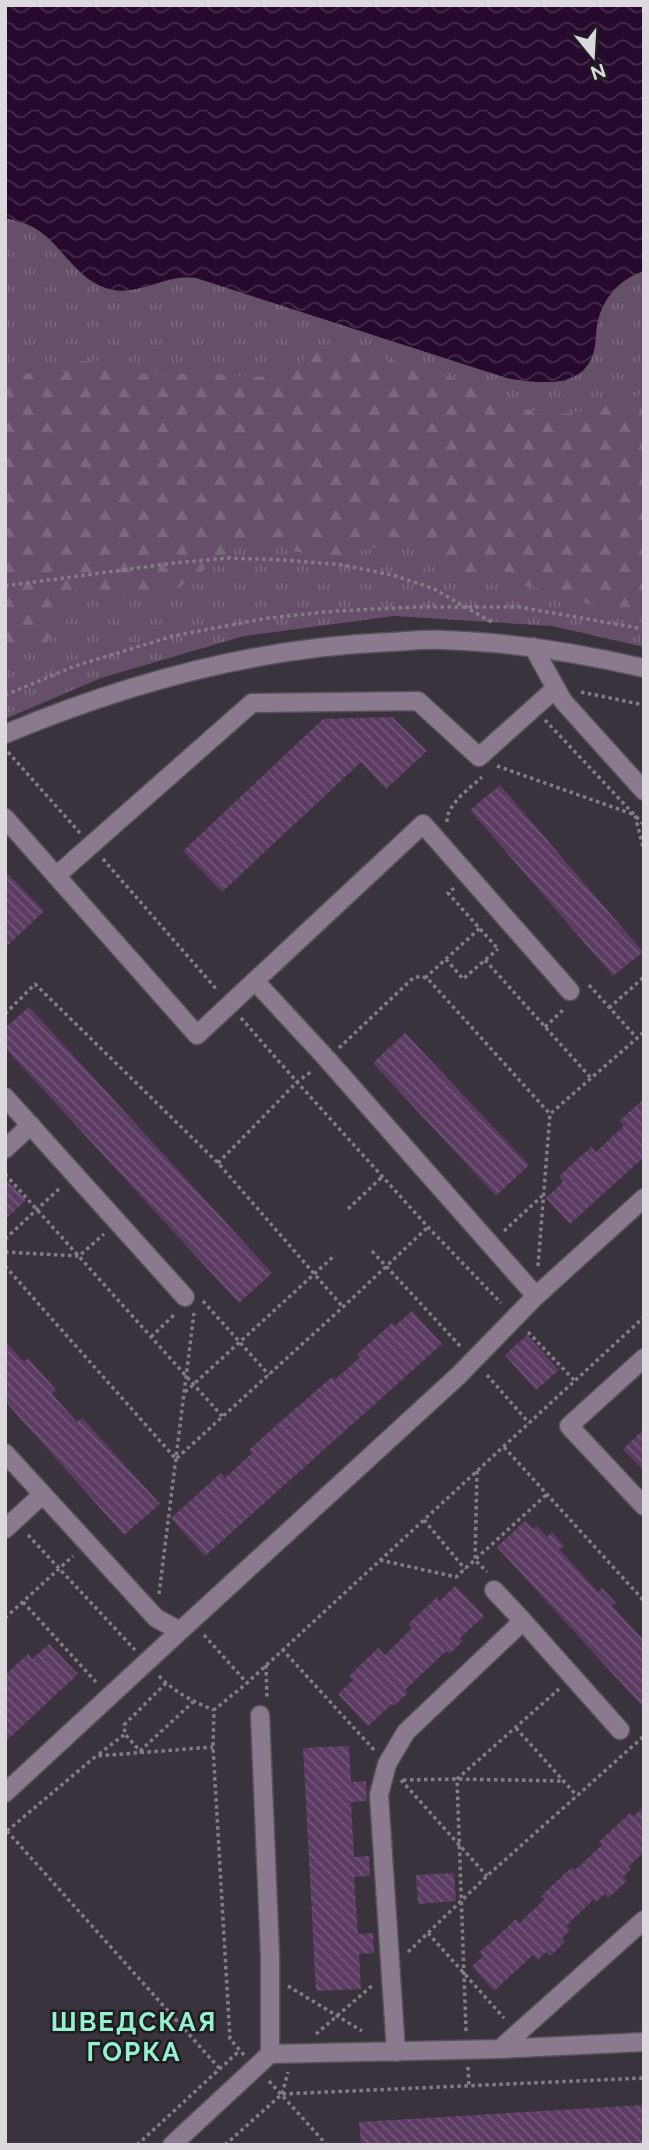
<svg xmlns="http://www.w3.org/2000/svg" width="649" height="2150" viewBox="0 0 649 2150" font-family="Raleway,sans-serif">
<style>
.grass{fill:url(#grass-tufts)}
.forest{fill:url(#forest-firs)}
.water{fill:url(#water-waves)}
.building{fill:url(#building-back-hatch)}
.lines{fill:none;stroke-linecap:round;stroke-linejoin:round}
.minor-casing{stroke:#575059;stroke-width:21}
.path{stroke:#847d85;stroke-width:3.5;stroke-dasharray:3.5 3.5;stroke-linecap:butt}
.minor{stroke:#8a7a8e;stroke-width:18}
.labels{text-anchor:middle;stroke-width:5;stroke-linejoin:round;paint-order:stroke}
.district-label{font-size:26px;font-weight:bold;letter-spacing:2px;fill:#94f2d2;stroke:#1f1c20}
</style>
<defs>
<pattern id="grass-tufts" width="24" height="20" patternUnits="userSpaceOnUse" patternTransform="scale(1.75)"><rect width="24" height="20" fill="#654f69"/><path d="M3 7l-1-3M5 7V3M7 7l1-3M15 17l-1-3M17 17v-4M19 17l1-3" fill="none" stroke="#7b687e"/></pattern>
<pattern id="forest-firs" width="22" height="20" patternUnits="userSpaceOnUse" patternTransform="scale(1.75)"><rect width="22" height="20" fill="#654f69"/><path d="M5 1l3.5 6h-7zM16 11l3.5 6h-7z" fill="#7b687e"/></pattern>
<pattern id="water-waves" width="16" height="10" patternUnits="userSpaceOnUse" patternTransform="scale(1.75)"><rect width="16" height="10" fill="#28092e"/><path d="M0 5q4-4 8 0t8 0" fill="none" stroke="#472c4c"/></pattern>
<pattern id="building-back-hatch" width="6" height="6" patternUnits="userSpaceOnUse" patternTransform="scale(1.75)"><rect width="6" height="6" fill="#5d3c64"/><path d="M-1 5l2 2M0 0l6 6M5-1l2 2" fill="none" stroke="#74577a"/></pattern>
</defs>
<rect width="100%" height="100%" fill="#3a323c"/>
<!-- grass -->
<path class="grass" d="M5 218C14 220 23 222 31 226 61 241 73 277 106 288 137 299 164 273 197 278L507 378 546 382 565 381 593 355C595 345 595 333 597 322 602 299 621 278 644 271V647L552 626 394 616 244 636 101 678 5 719Z"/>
<!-- forest -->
<path class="forest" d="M336 349 358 351 434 372 466 382 524 409 560 414 597 410 644 393V623C612 618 585 600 554 592 528 584 501 584 476 576 468 573 459 570 451 565 441 559 431 550 419 546 386 536 353 559 319 556 296 553 275 543 251 546 221 549 204 574 178 588 166 594 122 599 105 601L93 590 79 587 64 593 57 604 52 633 45 646 5 650V375L32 373 76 361H98L117 365 132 372 154 375 202 373 259 377 281 371 316 353Z"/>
<!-- water -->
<path class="water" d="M5 5H644V271C621 278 603 298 598 321 595 332 597 343 593 354 582 390 536 383 507 378L196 278C164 273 137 299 106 288 73 277 61 241 31 226 23 222 14 220 5 218Z"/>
<!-- building -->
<path class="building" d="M392 717 427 751 386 789 361 762 222 892 183 851 323 719Z
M500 785 643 952 613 976 470 810Z
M5 871 44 911 5 948Z
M29 1007 272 1273 239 1303 5 1048V1028Z
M405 1033 529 1165 496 1196 373 1063Z
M644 1099V1157L570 1224 546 1198 563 1182 559 1176 591 1147 596 1152 624 1126 619 1121Z
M5 1179 26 1200 5 1220Z
M412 1311 442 1344 205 1556 171 1518 221 1473 225 1478 252 1453 249 1450 281 1421 332 1377 335 1380 360 1357 357 1354 392 1323 395 1326Z
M527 1335 559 1370 536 1390 505 1355Z
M5 1341 24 1362 28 1358 56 1390 52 1394 77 1422 82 1418 160 1504 124 1535 5 1401Z
M644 1429V1471L623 1449Z
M525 1521 533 1529 537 1526 547 1537 552 1532 564 1546 559 1549 598 1592 602 1588 616 1603 612 1606 644 1641V1708L497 1547Z
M455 1586 484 1616 460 1638 463 1641 449 1654 446 1651 405 1690 408 1693 394 1706 392 1704 368 1726 338 1694 353 1680 349 1676 378 1648 385 1655 412 1628 408 1624 437 1597 440 1601Z
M49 1644 78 1674 5 1742V1675L28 1654 32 1659Z
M349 1746 351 1782 366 1781 367 1801 351 1802 354 1857 369 1856 370 1876 354 1877 358 1934 373 1933 374 1953 359 1954 361 1989 316 1991 303 1748Z
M644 1807V1852L628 1867 631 1869 623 1877 627 1881 608 1898 605 1894 596 1902 594 1899 566 1926 570 1930 562 1938 565 1942 550 1956 546 1952 538 1960 533 1955 494 1991 472 1966 483 1956 480 1952 516 1919 519 1923 545 1899 541 1896 572 1867 575 1870 602 1845 599 1842 630 1813 634 1816Z
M454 1873 456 1901 418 1904 416 1875Z
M644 2105V2145H361L359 2122Z"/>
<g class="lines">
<!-- minor casing -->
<g class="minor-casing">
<path id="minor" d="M533 647 563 701 644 791
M5 734C127 683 259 647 391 642 408 641 426 639 444 640 511 642 579 653 644 668
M5 818 197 1035 423 824 570 991
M56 876 252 703 418 701 479 757 556 688
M255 981 327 1059 536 1296
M5 1097 185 1297
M5 1149 31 1125
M644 1358 569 1426 644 1506
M5 1453 156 1618 180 1631 458 1376 536 1296 644 1198
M5 1529 42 1495
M494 1590 523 1621
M260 1715 270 1955V2054
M5 1793 180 1631
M500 2049 644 2042
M396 2052 379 1795 387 1764 406 1732 523 1621 620 1730
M172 2145 270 2054 500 2049 644 1920"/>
</g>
<!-- path -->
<path class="path" d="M5 586 174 563 228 558 284 560 343 565 396 576 434 589 493 623
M581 692 644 705
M5 695 75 666 173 636 268 618 336 611 415 607H519L644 629
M545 720 644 825
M8 752 80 833
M497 766 635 815 644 851
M447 822C446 805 470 788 482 777
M103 859 218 991
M454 888 448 893 498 949
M446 959 463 979 498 949
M485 960 591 1078
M425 978 480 928
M589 985 637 1038
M609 1008 644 977
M5 1014 35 984 218 1163 343 1307
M241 1018 297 1082 312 1071
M545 1027 564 1009
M339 1048 413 978 421 976 428 979 550 1114
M218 1163 297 1082 428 1227 501 1303
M5 1174 222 1416
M348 1209 382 1177
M504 1231 542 1196
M5 1239 60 1188
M372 1251 460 1346
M5 1252 79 1256 104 1234
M5 1266 176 1459 343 1307 428 1227
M538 1266 550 1114 644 1032
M203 1301 269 1375
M528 1332 575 1381
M151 1337 175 1314
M487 1375 529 1423
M185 1392 335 1255
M504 1447 644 1601
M477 1471 475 1560 487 1572
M424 1520 465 1569
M28 1535 135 1650
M380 1560 456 1577 546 1495
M159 1594 194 1313
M23 1602 96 1682
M5 1618 73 1556
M204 1635 247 1683
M282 1649 375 1751
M266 1665 267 1699
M159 1676C174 1692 194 1702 214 1710
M166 1683 124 1725 125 1734 140 1751 193 1702
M516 1728 577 1796
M99 1754 125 1734
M401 1780 487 1876
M403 1780 457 1779 563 1781
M7 1831 220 2069
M7 1831 96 1756 213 1747
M428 1933 504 2018
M408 1952 487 1876 644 1736
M288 1986 362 2031
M466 2031 457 1779 559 1689
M316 2034 374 1984
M244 2055 230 2039 213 1747 214 1710 247 1683 644 1317
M468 2067 469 2086
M269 2081 327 2145
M282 2094 288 2072
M137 2145 239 2051
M225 2145 282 2094 644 2078"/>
<!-- minor -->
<use href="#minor" class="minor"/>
</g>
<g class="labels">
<!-- district labels -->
<g class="district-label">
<text x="134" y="2031">ШВЕДСКАЯ<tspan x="134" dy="30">ГОРКА</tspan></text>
</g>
</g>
<!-- border -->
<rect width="649" height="2150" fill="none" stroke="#ddd8de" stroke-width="14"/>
<!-- north arrow -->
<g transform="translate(593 56) rotate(162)" stroke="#1f1c20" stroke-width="5" paint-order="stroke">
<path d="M0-5L12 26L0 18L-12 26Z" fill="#ddd8de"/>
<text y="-10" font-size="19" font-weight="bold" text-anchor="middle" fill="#ddd8de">N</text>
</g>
</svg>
